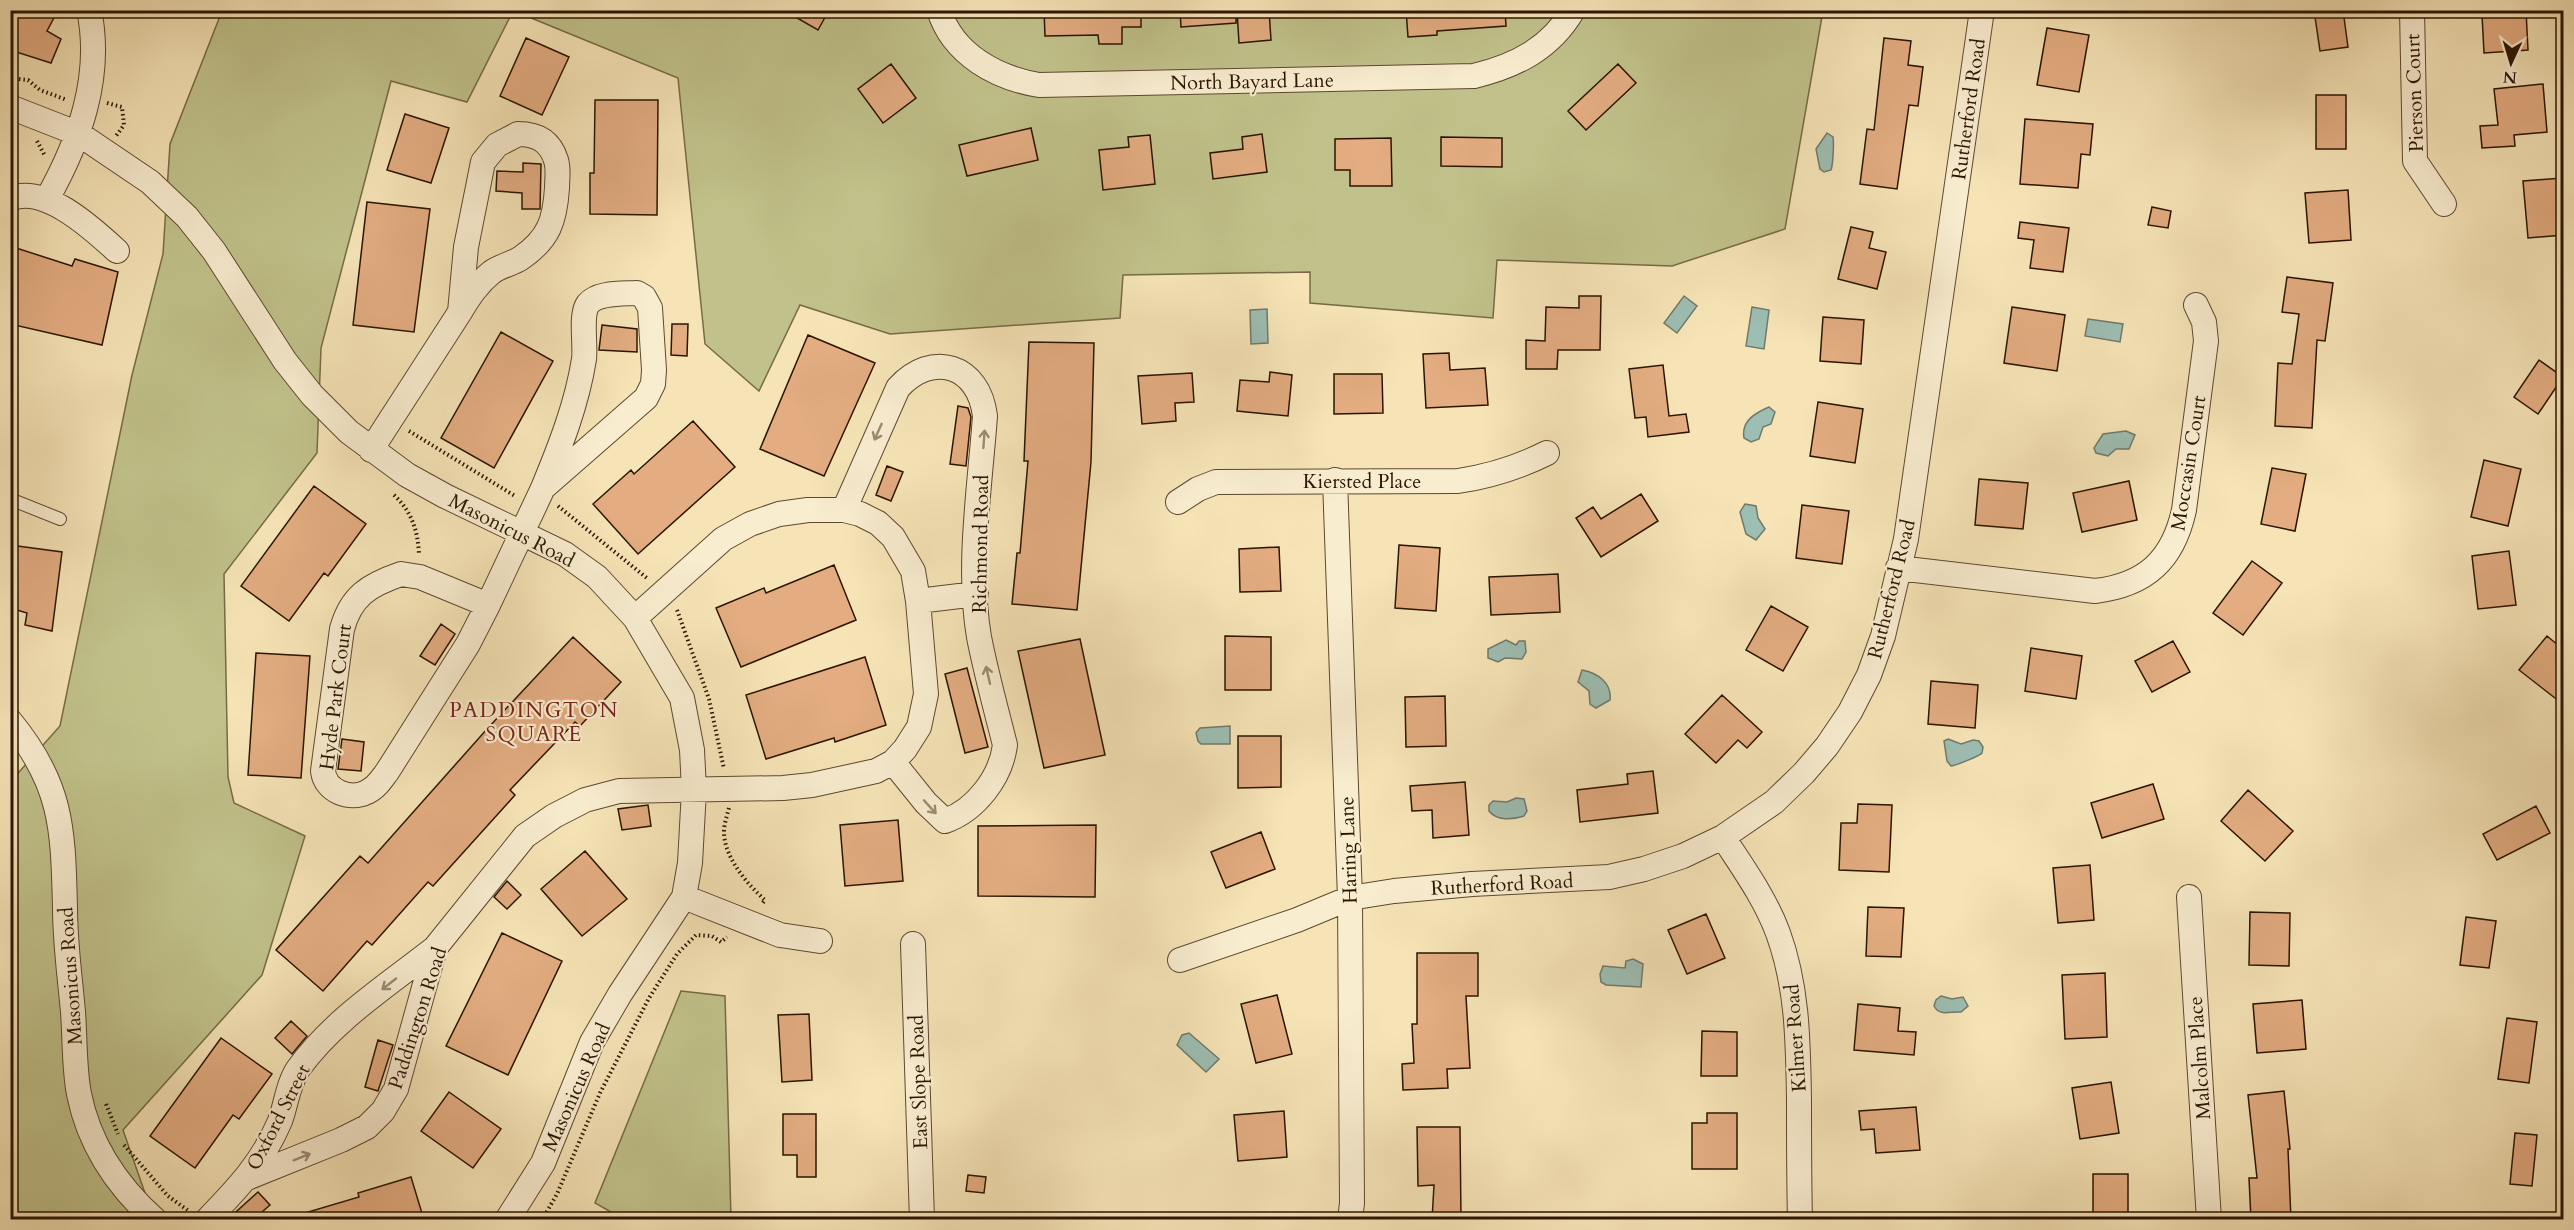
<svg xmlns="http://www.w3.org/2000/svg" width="2574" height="1230" viewBox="0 0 2574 1230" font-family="Cardo,serif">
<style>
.green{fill:#c1c28b;stroke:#766b46;stroke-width:1.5}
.water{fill:#9dbeb3;stroke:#6f7a6b;stroke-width:1.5}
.building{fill:#e3ac81;stroke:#2b1400;stroke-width:1.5}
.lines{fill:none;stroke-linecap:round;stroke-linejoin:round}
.service-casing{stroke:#5e482e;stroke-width:14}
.minor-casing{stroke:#5e482e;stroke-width:26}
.path{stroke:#2b1400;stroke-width:4;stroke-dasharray:1.5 3;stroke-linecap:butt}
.service{stroke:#f9edd0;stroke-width:12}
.minor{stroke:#f9edd0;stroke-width:24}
.oneway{stroke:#9c8b72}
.labels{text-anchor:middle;stroke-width:4.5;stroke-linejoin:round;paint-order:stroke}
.street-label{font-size:20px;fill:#2b1400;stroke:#f9edd0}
.neighbourhood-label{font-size:21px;letter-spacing:1.5px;fill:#7a1f14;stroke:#f9edd0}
</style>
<rect width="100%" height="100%" fill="#f6e4b7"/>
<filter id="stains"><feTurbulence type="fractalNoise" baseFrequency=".00333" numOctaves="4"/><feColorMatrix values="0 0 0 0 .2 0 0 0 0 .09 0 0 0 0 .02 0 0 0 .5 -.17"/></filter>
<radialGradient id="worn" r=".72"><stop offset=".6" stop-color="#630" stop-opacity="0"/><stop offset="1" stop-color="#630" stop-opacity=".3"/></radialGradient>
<!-- green -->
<path class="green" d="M222 11H513L467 102 391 81 321 348 317 453 224 574 228 777 234 803 305 836 262 975 123 1130 154 1219 11 1220V781L60 726 132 375 163 254 170 144Z
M514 11H1823L1785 229 1672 266 1497 260 1493 318 1310 303V272L1123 275 1120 318 890 334 800 305 759 391 705 344 678 78Z
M681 991 725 996 731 1219H623L595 1203Z"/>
<!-- water -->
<path class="water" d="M1827 133 1833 137C1834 143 1833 165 1831 170L1824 172 1820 169 1816 149Z
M1684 296 1697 306 1677 333 1664 323Z
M1752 307 1769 310 1764 349 1746 346Z
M1267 309 1268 343 1251 344 1250 310Z
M2088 319 2123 324 2120 342 2085 336Z
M1769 407 1775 412 1771 424 1763 427 1759 439 1751 442 1744 438C1741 421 1755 413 1769 407Z
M2126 431 2135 435 2129 449H2116L2108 456 2096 453 2094 448 2103 434Z
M1745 504 1756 506 1758 518 1765 529 1756 540 1746 534 1740 512Z
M1506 640 1516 645 1519 641H1525L1526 652 1522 659 1505 658 1498 662 1488 658V649Z
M1582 670C1598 673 1612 683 1610 700L1596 708 1590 704 1589 691 1578 682Z
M1230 726V744H1201L1198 741 1196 733 1200 728Z
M1948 739 1961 744 1973 740 1979 741 1983 747 1982 753C1980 756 1954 766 1951 766L1947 761 1944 741Z
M1516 798 1524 799 1527 811 1524 816C1512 820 1497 821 1489 811V805L1493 801 1507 802Z
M1633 959 1643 964 1641 987 1606 985 1601 982 1600 974 1603 966 1625 968 1626 961Z
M1941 996 1952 999 1963 997 1968 1006 1961 1012C1950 1011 1940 1017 1934 1006L1936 1000Z
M1189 1033 1219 1059 1206 1072 1177 1045 1182 1035Z"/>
<!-- building -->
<path class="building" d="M10 10H45L56 14 47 31 61 39 51 63 10 50Z
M783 10H829L818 30Z
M1044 10H1141V27H1122V44H1099L1098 35 1045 36Z
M1180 10H1236V23L1181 27Z
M1237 10H1269L1271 40 1239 43Z
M1406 10H1505L1506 26 1437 31V35L1408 37Z
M2314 10H2343L2348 47 2320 51Z
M2502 10H2526L2528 50 2484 53 2482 15 2502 14Z
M2047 28 2089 35 2079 92 2037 85Z
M526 38 569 57 542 115 500 96Z
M1884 38 1911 41 1908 65 1923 67 1918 106 1909 105 1897 189 1860 184 1867 129 1874 130Z
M891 64 916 98 883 123 858 89Z
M1618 64 1636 83 1586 130 1568 111Z
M2543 84 2547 132 2514 135 2515 146 2482 148 2480 126 2498 125 2494 89Z
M2316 95H2346V149H2316Z
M595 100H658L657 215 590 214V173H594Z
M405 114 449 128 431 183 387 170Z
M2025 119 2093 124 2090 155 2081 154 2078 188 2020 184Z
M1031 128 1038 160 967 176 959 145Z
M1262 134 1267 172 1213 179 1210 153 1243 149 1242 137Z
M1150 135 1155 184 1103 190 1099 150 1129 147 1128 137Z
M1441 137 1502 138V167L1441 166Z
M1391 138 1392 186H1350V170H1335V139Z
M523 163 541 164 540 209H522V193L496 191 497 171 523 172Z
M2562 178 2564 235 2528 238 2523 181Z
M2348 190 2351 240 2309 243 2305 193Z
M367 202 430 209 414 332 353 325Z
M2152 207 2171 211 2168 228 2148 225Z
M2020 222 2069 228 2063 272 2030 268 2034 240 2018 238Z
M1851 227 1873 232 1869 248 1886 252 1877 289 1838 279Z
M10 246 72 266 75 259 118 272 102 345 10 324Z
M2287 277 2333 283 2325 341 2317 340 2312 428 2275 426 2278 363 2292 364 2299 314 2282 312Z
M1579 296H1601L1600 350H1558L1557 369H1526V340L1545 341 1546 307 1579 308Z
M2012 307 2065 315 2057 371 2004 363Z
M1823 317 1864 320 1861 364 1820 361Z
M672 324H688L687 356 671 355Z
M602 325 637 329V352L599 350Z
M501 332 553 361 494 468 441 438Z
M808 335 875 363 824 476 760 449Z
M1029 342 1094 343 1091 462 1077 610 1012 604 1017 553H1020L1028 461H1024Z
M1449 353 1450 370 1485 368 1488 405 1426 408 1423 354Z
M2539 360 2563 377 2538 414 2514 397Z
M1663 365 1669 416 1686 414 1689 432 1648 437 1646 417 1635 418 1629 369Z
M1270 372 1292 375 1288 416 1237 411 1240 380 1269 382Z
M1192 373 1194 402 1175 403 1176 421 1142 424 1138 376Z
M1334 374H1382L1383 413 1334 414Z
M1818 402 1863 409 1855 463 1810 456Z
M958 406 968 408 971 417 966 466 950 464Z
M693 421 735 467 638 554 593 504 631 470 634 474Z
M2484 460 2521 469 2508 526 2471 517Z
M887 466 903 472 891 501 876 495Z
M2272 468 2306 474 2295 531 2261 524Z
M1979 479 2028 483 2023 529 1975 525Z
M2129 481 2137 520 2082 532 2073 493Z
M314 486 366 524 328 576 324 573 289 621 241 586Z
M1641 494 1658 521 1601 557 1576 518 1593 507 1601 519Z
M1802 505 1849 511 1842 564 1796 558Z
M10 545 62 552 52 631 25 625 27 613 10 608Z
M1399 545 1440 548 1436 611 1395 608Z
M1279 547 1281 591 1240 592 1239 549Z
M2509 551 2516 605 2478 609 2472 556Z
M2252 561 2282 583 2243 635 2213 613Z
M834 565 856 620 741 667 716 608 764 588 766 593Z
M1558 574 1560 612 1491 615 1489 577Z
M1771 606 1808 627 1783 671 1746 650Z
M441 624 455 634 435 665 420 656Z
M1225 636 1271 637V690H1225Z
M2547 636 2564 650V705L2519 670Z
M573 637 621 682 580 726 575 722 510 790 515 795 433 886 428 882 372 945 367 941 323 991 276 950 360 856 368 863 487 729Z
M1080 639 1105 755 1044 768 1018 651Z
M2173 641 2190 672 2152 692 2135 661Z
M2031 648 2082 656 2076 699 2025 691Z
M256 653 310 656 301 778 248 775Z
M865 657 886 725 835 742 834 738 766 759 746 695Z
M967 668 988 747 965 753 945 674Z
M1931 681 1978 685 1975 728 1928 724Z
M1722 695 1762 732 1747 748 1738 740 1716 763 1685 734Z
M1445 696 1446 746 1406 747 1405 697Z
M1238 736H1281V787L1238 788Z
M342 739 364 742 361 771 338 769Z
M1653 771 1658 813 1580 822 1577 790 1628 784 1627 774Z
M1465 782 1469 835 1433 838 1432 810 1412 811 1410 786Z
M2153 784 2164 819 2102 838 2091 803Z
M2248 790 2293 831 2265 861 2221 821Z
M1858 804 1892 805 1889 872 1839 870 1841 823H1857Z
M648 805 651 826 622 830 618 809Z
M2536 806 2550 833 2497 860 2483 834Z
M898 820 903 881 845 886 840 825Z
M1096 825 1095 897 978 896V826Z
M1261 832 1275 869 1226 888 1211 852Z
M585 851 627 899 582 936 541 889Z
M2090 865 2094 920 2058 923 2053 868Z
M507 881 521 895 507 909 494 897Z
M1868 907 1904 908 1901 957 1866 956Z
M2250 912 2290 913 2289 966 2249 965Z
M1706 914 1725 958 1687 974 1668 930Z
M2466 917 2496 921 2489 968 2460 965Z
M502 933 562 961 508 1075 446 1046Z
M1417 953H1478V996H1466L1470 1068 1447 1069 1448 1088 1403 1090 1402 1064 1414 1063 1412 1024H1417Z
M2105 973 2107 1037 2065 1039 2062 975Z
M1277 995 1292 1054 1256 1063 1241 1004Z
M2302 1000 2306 1049 2257 1053 2253 1004Z
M1858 1004 1900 1008 1898 1031 1916 1032 1914 1055 1854 1050Z
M809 1014 812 1080 782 1082 778 1015Z
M2507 1018 2537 1022 2529 1083 2498 1079Z
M291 1021 307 1036 292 1054 275 1038Z
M1702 1031 1737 1032V1076H1701Z
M221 1038 272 1074 239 1119 233 1115 195 1168 150 1136Z
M378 1040 393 1045 378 1091 365 1087Z
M2111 1082 2119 1133 2080 1139 2072 1088Z
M2284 1091 2290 1149H2288L2291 1220H2251L2249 1178H2257L2248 1095Z
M449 1092 501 1129 473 1168 421 1131Z
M1916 1107 1920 1150 1876 1153 1874 1129 1861 1130 1859 1111Z
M1284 1111 1287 1157 1238 1161 1234 1115Z
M1707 1113H1737V1169H1692V1123H1707Z
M783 1114H816V1177H797V1155H783Z
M1417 1127H1460L1461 1220H1432L1434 1185 1418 1186Z
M2515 1133 2537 1135 2532 1186 2510 1184Z
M2093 1174H2128V1220H2093Z
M968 1175 986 1177 984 1193 966 1191Z
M411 1177 424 1220H298V1215L359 1197 358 1193Z
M258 1192 270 1205 253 1220H227Z"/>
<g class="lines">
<!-- service casing -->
<g class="service-casing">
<path id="service" d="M10 499 60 519"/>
</g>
<!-- minor casing -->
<g class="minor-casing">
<path id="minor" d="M939 10C953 55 997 78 1039 85L1474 76C1516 66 1551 48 1573 10
M2412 10 2415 161 2444 204
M10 107 79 134 150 182 187 217 214 251 285 361 312 395 349 432 407 475 445 496 565 554 597 577 635 618 682 698 692 750 694 790 690 863 684 897 620 994 592 1042 543 1163 507 1220
M518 134C537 134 550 141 556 160 559 169 557 178 557 188 555 220 549 239 521 258 512 264 500 266 492 272 478 283 469 297 460 312L466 247 483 162 497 145Z
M10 199C44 183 94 230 117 251
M47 199C79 142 103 77 89 10
M637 293 644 297 650 308 654 370 653 384 646 398 543 488C560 447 577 404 584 359 586 345 580 315 588 304 598 292 622 294 637 293Z
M371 450 460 312
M1335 480 1350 898 1352 1203 1350 1220
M1178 502 1198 489 1216 482 1458 481C1491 476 1517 468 1547 453
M844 510 898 388C932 350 979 365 985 416 980 486 967 567 979 637 986 673 996 709 1005 745 1001 777 976 810 945 821L926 803 893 762
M1898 568 2095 591C2146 585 2173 560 2184 510L2206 341 2204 322 2196 305
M401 574 420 577 488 605 468 644 387 772C381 780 376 788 367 792 350 801 325 791 323 771L342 629C351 596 369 585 401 574Z
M918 601 976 594
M488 605 543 488
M10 721C63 785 63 830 65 908 65 943 70 978 73 1012 75 1039 74 1068 79 1094 89 1144 117 1186 155 1220
M1723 837C1743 868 1765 898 1778 933 1798 988 1798 1043 1799 1100 1799 1140 1799 1180 1800 1220
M684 897 780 935 820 941
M2189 897 2209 1220
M913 944 922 1220
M1180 960 1297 920 1350 898 1394 891 1472 884 1609 877 1644 869 1683 856 1723 837 1774 802 1804 773 1827 746 1850 712 1869 675 1883 636 1906 539 1982 10
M247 1178 341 1140 367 1127 383 1111 396 1089 435 948 525 836 554 816 585 800 619 791 783 788 812 785 876 771 893 762 905 749 919 727 926 694 918 601 913 571 893 537 878 523 860 514 844 510H808L779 514 750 524 723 539 635 618
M207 1220C238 1188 262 1163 280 1121 286 1105 288 1084 298 1069 333 1020 388 985 435 948"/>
</g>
<!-- path -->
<path class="path" d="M10 78 28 80 40 90 67 100
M107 103 122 107 124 125 116 136
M37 141 45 156
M409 431 515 496
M394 495C412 512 418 531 419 555
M558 506 648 579
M677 610 709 699 724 769
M729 808C727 816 724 824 724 832 724 857 747 884 765 900L761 905
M106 1104 118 1134
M124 1145 168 1196 190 1212
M542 1220 557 1194 600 1093 649 998 677 954 696 935 712 936 721 942 727 937"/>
<!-- service -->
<use href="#service" class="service"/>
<!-- minor -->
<use href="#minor" class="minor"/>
</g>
<!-- one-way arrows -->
<defs><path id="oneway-shaft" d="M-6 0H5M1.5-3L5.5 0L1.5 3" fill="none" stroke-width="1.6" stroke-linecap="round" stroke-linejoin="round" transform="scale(1.5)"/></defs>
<g class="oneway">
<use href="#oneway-shaft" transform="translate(878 432) rotate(114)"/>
<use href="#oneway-shaft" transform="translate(984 439) rotate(-86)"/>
<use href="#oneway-shaft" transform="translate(988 675) rotate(-103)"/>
<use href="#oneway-shaft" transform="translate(930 807) rotate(48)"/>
<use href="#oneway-shaft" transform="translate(389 984) rotate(142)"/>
<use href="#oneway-shaft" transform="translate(302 1157) rotate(-22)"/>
</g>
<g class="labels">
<!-- street labels -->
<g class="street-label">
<text transform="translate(1252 81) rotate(-1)" y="7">North Bayard Lane</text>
<text transform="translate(2414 93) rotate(-92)" y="7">Pierson Court</text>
<text transform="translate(1968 109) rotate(-82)" y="7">Rutherford Road</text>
<text transform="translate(2188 463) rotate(-81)" y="7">Moccasin Court</text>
<text x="1362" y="488">Kiersted Place</text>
<text transform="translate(512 530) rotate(27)" y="7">Masonicus Road</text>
<text transform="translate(980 544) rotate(-89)" y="7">Richmond Road</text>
<text transform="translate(1891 589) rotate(-76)" y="7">Rutherford Road</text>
<text transform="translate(335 697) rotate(-83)" y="7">Hyde Park Court</text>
<text transform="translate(1348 850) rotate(-92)" y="7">Haring Lane</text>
<text transform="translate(1502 884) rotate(-3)" y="7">Rutherford Road</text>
<text transform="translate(70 976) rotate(-94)" y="7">Masonicus Road</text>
<text transform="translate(417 1018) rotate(-72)" y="7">Paddington Road</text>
<text transform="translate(1795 1038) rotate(-94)" y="7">Kilmer Road</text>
<text transform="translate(2199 1058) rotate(-94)" y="7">Malcolm Place</text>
<text transform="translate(918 1082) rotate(-92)" y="7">East Slope Road</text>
<text transform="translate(576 1087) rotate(-66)" y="7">Masonicus Road</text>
<text transform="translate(278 1117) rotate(-63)" y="7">Oxford Street</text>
</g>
<!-- neighbourhood labels -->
<g class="neighbourhood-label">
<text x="534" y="717">PADDINGTON<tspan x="534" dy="24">SQUARE</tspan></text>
</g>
</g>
<!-- margin -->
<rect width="2574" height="1230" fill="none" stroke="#f6e4b7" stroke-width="36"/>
<rect x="12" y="12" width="2550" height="1206" fill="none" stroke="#2b1400" stroke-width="3"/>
<rect x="18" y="18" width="2538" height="1194" fill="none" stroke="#2b1400" stroke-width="1.5"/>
<!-- north arrow -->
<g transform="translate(2511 63) rotate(184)" stroke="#f9edd0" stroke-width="4.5" paint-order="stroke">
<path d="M0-4.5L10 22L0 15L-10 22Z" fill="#2b1400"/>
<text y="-9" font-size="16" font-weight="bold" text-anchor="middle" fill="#2b1400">N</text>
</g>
<rect width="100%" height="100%" filter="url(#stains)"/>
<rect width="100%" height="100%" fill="url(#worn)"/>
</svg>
